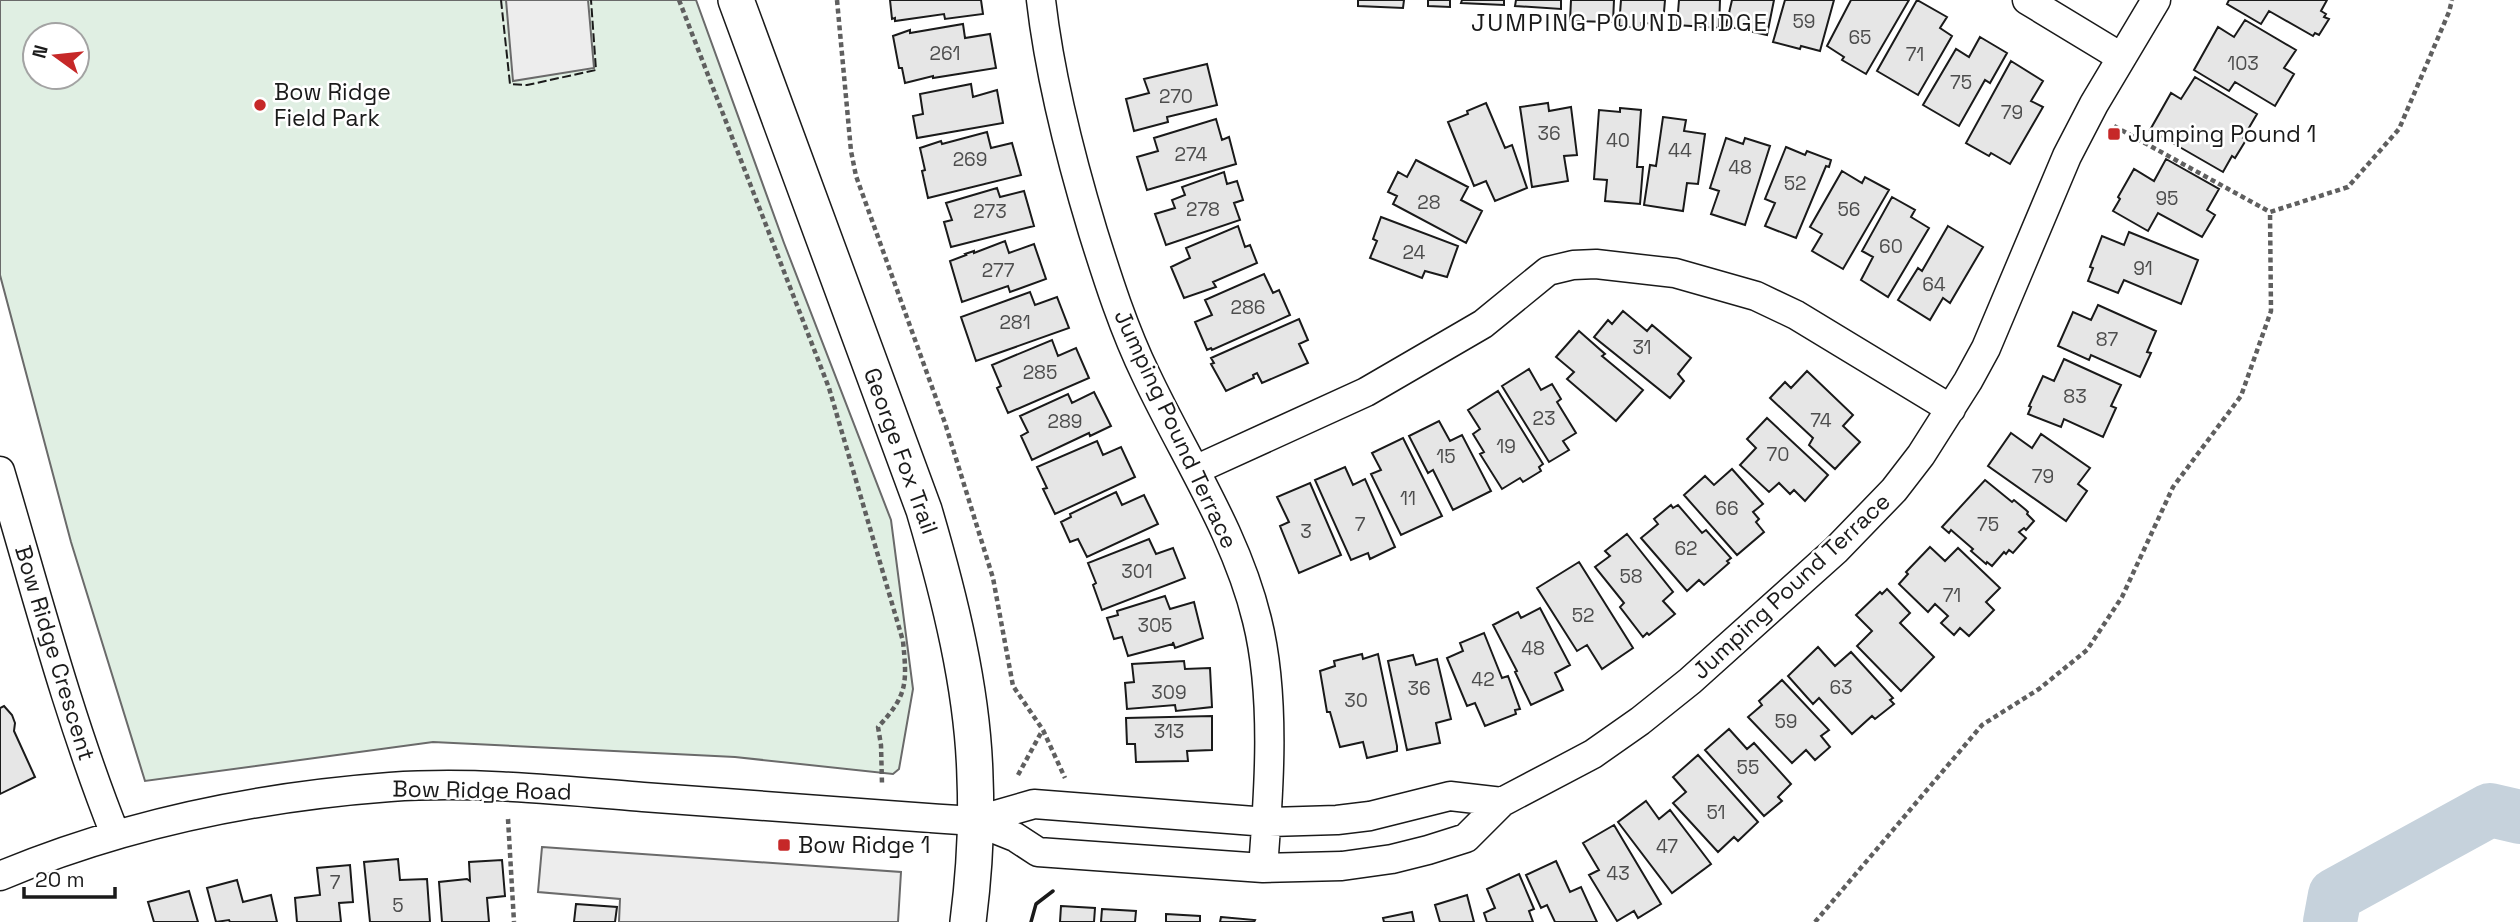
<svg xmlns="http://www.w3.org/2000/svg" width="2520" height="922" viewBox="0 0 2520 922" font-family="'Space Grotesk',sans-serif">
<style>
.green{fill:#e0efe3;stroke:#6a6a6a;stroke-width:2;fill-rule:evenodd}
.parking{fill:#ededed;stroke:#6a6a6a;stroke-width:2}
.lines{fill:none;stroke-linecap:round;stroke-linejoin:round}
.river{stroke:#c6d2dc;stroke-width:54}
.building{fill:#e6e6e6;stroke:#1a1a1a;stroke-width:2}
.minor-casing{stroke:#1a1a1a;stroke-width:31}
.tertiary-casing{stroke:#1a1a1a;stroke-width:38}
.path{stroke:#5f5f5f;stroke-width:4.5;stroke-dasharray:5 3.5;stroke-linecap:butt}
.minor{stroke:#fff;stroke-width:28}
.tertiary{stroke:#fff;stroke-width:35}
.fence{stroke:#1a1a1a;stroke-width:2;stroke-dasharray:9 3.5;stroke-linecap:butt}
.wall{stroke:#1a1a1a;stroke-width:3.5}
.poi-dot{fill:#c62828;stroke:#fff;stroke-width:2.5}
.labels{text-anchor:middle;stroke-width:5;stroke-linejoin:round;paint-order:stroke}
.number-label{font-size:19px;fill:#4d4d4d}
.poi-label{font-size:23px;fill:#1a1a1a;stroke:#fff;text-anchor:start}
.street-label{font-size:23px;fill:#1a1a1a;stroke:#fff}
.neighbourhood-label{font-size:24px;letter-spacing:2px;fill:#1a1a1a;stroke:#fff}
</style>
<rect width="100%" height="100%" fill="#fff"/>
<!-- green -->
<path class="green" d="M0 0H696L784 243 891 520 913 689 899 769 893 774 735 757 433 742 145 781 71 542 0 275ZM35 35H77V77H35Z"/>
<!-- parking -->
<path class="parking" d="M506 0H588L594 68 513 81Z
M542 847 901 872 898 922H619L620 899 538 892Z"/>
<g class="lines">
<!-- river -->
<path class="river" d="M2330 922 2335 895 2490 810 2520 817"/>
</g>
<!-- building -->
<path class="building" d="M890 0H981L983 14 945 19 944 14 895 21V18L892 19Z
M1358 0H1404L1403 8 1358 6Z
M1428 0H1450V7L1428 6Z
M1462 0H1504V5L1461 3Z
M1516 0H1561V9L1515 6Z
M1571 0H1614L1613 22 1570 21Z
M1621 0H1665L1663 24 1641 23V28L1619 26Z
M1679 0H1720L1719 28 1677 25Z
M1732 0H1774L1767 35 1726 26Z
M1785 0H1834L1820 51 1801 46 1800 49 1773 42Z
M1851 0H1909L1866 74 1842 60 1844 57 1827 46Z
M1917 0 1947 17 1940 28 1952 36 1918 95 1877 71Z
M2229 0H2327L2321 11 2326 14 2324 17 2329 19 2319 35 2315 33 2313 36 2269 11 2261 24 2227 4Z
M2245 20 2296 50 2284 68 2294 74 2275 106 2235 82 2229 91 2194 70 2218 27 2234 37Z
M963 24 965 38 990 34 996 68 933 78V76L905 83 902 68H899L893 36 910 30V33Z
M1980 37 2007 53 1990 83 1985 80 1959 126 1923 105 1956 49 1969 57Z
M2011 61 2043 81 2031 101 2043 107 2010 164 1991 153 1989 156 1966 143Z
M1207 64 1217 105 1167 117 1168 122 1134 131 1126 99 1149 93 1144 79Z
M2195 77 2257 114 2243 138 2246 140 2235 158 2232 156 2223 172 2150 130 2171 93 2181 99Z
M971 84 973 97 997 90 1003 123 917 138 913 116 923 114 920 94Z
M1486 103 1505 148 1512 145 1527 188 1495 201 1486 181 1474 186 1448 122 1468 114 1467 111Z
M1548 103 1549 111 1571 107 1577 155 1564 156 1568 181 1532 187 1520 107Z
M1620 108 1641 110 1637 167H1643L1640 204 1605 201 1607 180 1594 179 1599 110 1620 112Z
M1663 117 1686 120 1684 131 1705 134 1698 184 1687 183 1683 211 1644 205 1650 165 1656 166Z
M1216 119 1222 140 1229 137 1236 164 1147 190 1137 157 1158 151 1154 138Z
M987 132 991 148 1012 143 1021 175 928 198 922 171 925 170 920 148 941 141 942 144Z
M1726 138 1743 144 1745 138 1770 146 1745 225 1711 214 1719 191 1710 188Z
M1786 147 1805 155 1807 151 1831 160 1829 167 1826 166 1796 238 1765 226 1775 203 1765 199Z
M2166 159 2219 189 2207 210 2215 215 2202 237 2158 213 2148 231 2113 211 2120 199 2118 197 2134 169 2154 181Z
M1416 160 1468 187 1461 200 1482 211 1466 243 1393 204 1397 196 1388 192 1398 172 1407 177Z
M1842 171 1862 183 1865 177 1889 190 1843 269 1812 251 1822 234 1810 227Z
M1224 172 1227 184 1237 181 1243 200 1234 203 1240 220 1166 245 1155 214 1175 208 1172 200 1185 195 1182 187Z
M997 188 1000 197 1024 191 1034 226 951 247 944 222 952 220 946 203Z
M1892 197 1915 210 1911 217 1929 228 1888 297 1861 280 1873 257 1862 251Z
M1381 217 1458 246 1447 277 1425 271 1422 278 1370 258 1377 241 1373 239Z
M1238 226 1245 247 1250 245 1257 263 1213 282 1216 287 1184 298 1171 267 1190 258 1186 248Z
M1948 226 1983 247 1950 303 1943 298 1930 320 1898 300 1918 268 1922 271Z
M2129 232 2198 260 2181 304 2124 280 2118 293 2088 281 2093 268 2090 267 2102 236 2124 245Z
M1005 241 1009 253 1034 244 1046 279 1010 292 1008 286 962 302 950 261 966 255 965 254 974 251V253Z
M1264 274 1273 293 1279 290 1290 315 1212 350 1211 348 1207 350 1195 322 1212 315 1205 300Z
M1030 292 1035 305 1057 297 1069 328 976 361 961 317Z
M2098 305 2156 331 2147 352 2151 353 2140 377 2091 355 2089 360 2058 346 2073 312 2091 320Z
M1623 311 1647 331 1652 325 1691 358 1678 374 1684 381 1670 398 1594 337 1608 320 1612 324Z
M1299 319 1308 340 1299 344 1308 363 1262 383 1257 373 1253 375 1254 378 1226 391 1211 364 1214 363 1211 358Z
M1579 331 1605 354 1602 356 1643 390 1616 421 1567 379 1574 372 1556 357Z
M1052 340 1058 356 1076 348 1089 378 1008 413 997 388 1001 386 992 365Z
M2064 359 2121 385 2111 406 2116 408 2103 437 2064 419 2061 427 2028 414 2031 407 2029 406 2043 376 2054 381Z
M1529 369 1541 390 1552 384 1561 399 1557 402 1576 433 1563 441 1569 450 1549 462 1502 386Z
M1807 371 1853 415 1843 426 1860 442 1835 469 1809 445 1813 438 1770 398 1785 382 1791 388Z
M1498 391 1543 464 1539 467 1541 471 1523 482 1520 478 1502 489 1480 454 1484 452 1473 434 1480 429 1468 410Z
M1094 392 1111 426 1090 436 1089 433 1032 460 1021 436 1028 432 1020 416 1068 394 1072 403Z
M1767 418 1828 475 1805 501 1794 490 1790 494 1779 483 1769 492 1740 465 1756 448 1747 439Z
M1439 421 1450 441 1462 435 1491 491 1453 510 1433 470 1428 473 1409 436Z
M2011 433 2032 448 2041 434 2090 468 2078 484 2087 491 2066 521 1988 466Z
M1403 438 1442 516 1401 535 1371 474 1381 470 1372 453Z
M1097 441 1103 455 1121 447 1135 477 1055 514 1043 489 1047 488 1037 467Z
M1345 467 1353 485 1365 479 1395 547 1370 559 1368 553 1351 560 1315 480Z
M1732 469 1763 504 1753 512 1759 519 1756 522 1764 532 1737 555 1684 495 1705 476 1714 485Z
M1985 480 2012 502 2014 500 2026 510 2028 512 2027 514 2034 521 2026 530 2024 528 2019 532 2026 538 2013 553 2009 550 2006 554 2004 552 1992 566 1987 562 1986 564 1971 551 1973 549 1951 530 1949 533 1942 527Z
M1310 483 1341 555 1299 573 1280 526 1289 522 1277 497Z
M1116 492 1122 505 1144 495 1158 524 1087 557 1078 539 1070 542 1061 522 1071 517 1070 514Z
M1671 505 1673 508 1678 505 1702 533 1706 530 1731 558 1727 561 1729 563 1704 585 1699 580 1687 591 1641 538 1658 524 1654 519Z
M1627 534 1673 592 1663 601 1675 614 1649 635 1647 633 1643 637 1620 607 1624 603 1595 567 1610 556 1605 551Z
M1149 539 1156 554 1173 548 1185 578 1102 610 1093 585 1096 583 1088 563Z
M1930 547 1945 561 1958 548 2000 588 1986 602 1994 610 1969 636 1960 628 1954 635 1941 623 1948 616 1935 604 1928 612 1899 584 1908 574 1906 572Z
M1579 562 1633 648 1602 669 1587 645 1577 651 1537 588Z
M1887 589 1910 613 1900 623 1934 657 1901 691 1857 646 1872 631 1856 615 1880 592 1882 594Z
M1165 596 1170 609 1194 602 1203 638 1175 648 1173 642V644L1128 656 1122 637 1114 639 1107 618 1118 615 1117 611Z
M1540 608 1570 665 1555 673 1563 690 1531 705 1515 672 1517 671 1493 625 1518 612 1521 618Z
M1484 633 1502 678 1508 676 1520 709 1515 710 1516 714 1485 726 1475 703 1467 706 1447 658 1463 651 1460 643Z
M1818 647 1835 666 1851 652 1893 698 1890 700 1894 704 1875 719 1872 716 1852 734 1819 698 1813 704 1788 676Z
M1362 654 1363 659 1378 654 1397 746V751L1367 758 1363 742 1340 747 1330 712H1327L1320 671 1335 666 1334 661Z
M1413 655 1416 665 1437 659 1451 719 1436 723 1440 743 1407 750 1388 661Z
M1184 661 1185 669 1210 668 1212 707 1176 711 1175 705 1127 709 1125 683 1134 682 1132 664Z
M1782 680 1829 730 1821 736 1830 747 1815 760 1806 750 1792 763 1748 717 1762 705 1759 701Z
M4 706 12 715 15 723 14 731 35 777 0 794V708Z
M1212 716V750L1187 751 1188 761 1136 762 1135 744H1127L1126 718Z
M1729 729 1747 749 1754 743 1791 784 1778 797 1782 801 1764 816 1705 750Z
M1698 755 1758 822 1738 841 1734 837 1718 852 1673 803 1686 792 1673 777Z
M1646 801 1659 819 1670 810 1711 864 1672 893 1618 822Z
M1614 825 1661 904 1638 918 1634 911 1617 921 1589 875 1599 870 1583 843Z
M398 859 400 880 427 879 430 922H370L364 862Z
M502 860 505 896 487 898 489 922H442L439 882 467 879 470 881 469 862Z
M1556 861 1570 892 1581 887 1597 922H1555L1547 905 1541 908 1526 875Z
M350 865 353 902 339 903 341 922H297L295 898 320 895 317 868Z
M1519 874 1534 909 1529 911 1533 922H1487L1484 913 1495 908 1487 889Z
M237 880 243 902 271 895 277 922H230L229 920 216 922 207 888Z
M189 891 198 922H154L148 902Z
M1467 895 1474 922H1440L1435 905Z
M576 904 617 907 615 922H574Z
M1061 906 1095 908 1094 922H1060Z
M1102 909 1136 911 1135 922H1101Z
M1412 912 1414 922H1384L1383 918Z
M1166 914 1200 916V922H1166Z
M1221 917 1255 920 1254 922H1220Z"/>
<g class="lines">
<!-- minor casing -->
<g class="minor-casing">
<path id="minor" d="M1041 0C1050 79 1070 156 1093 232 1108 280 1124 330 1146 375 1184 456 1236 533 1257 620 1276 696 1269 791 1263 868
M2027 0 2121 57
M1195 470 1366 392 1483 324 1548 271 1573 265 1596 264 1675 273 1756 296 1796 315 1951 409
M0 471C36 592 68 716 115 834
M975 821 1034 804 1267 822 1337 820 1370 816 1450 796 1502 802
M0 876C124 824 256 797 390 787 474 781 559 790 643 797 753 805 864 814 975 821L1015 837 1038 852 1263 868 1342 866 1392 859 1428 850 1466 838 1502 802 1593 754 1640 721 1690 681 1836 550 1894 490 1921 455 1968 381 1986 348 2067 156 2094 104 2156 0"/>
</g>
<!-- tertiary casing -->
<g class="tertiary-casing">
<path id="tertiary" d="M736 0 924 510C949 595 973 689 975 778 977 825 974 875 968 922"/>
</g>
<!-- path -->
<path class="path" d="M679 0 829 388 903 641C907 683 908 695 878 727L881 745 882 784
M837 0 851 151 856 176 945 423 993 578 1013 686 1043 730 1065 778
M2114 126 2270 212
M1018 775 1042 731
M508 819 514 922
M1815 922 1982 725 2039 689 2087 650 2122 597 2173 487 2241 396 2271 311 2270 212 2348 187 2399 129 2449 12 2452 0"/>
<!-- minor -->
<use href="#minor" class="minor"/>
<!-- tertiary -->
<use href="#tertiary" class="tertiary"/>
<!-- fence -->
<path class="fence" d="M501 0 510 84 527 85 596 70 591 0"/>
<!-- wall -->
<path class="wall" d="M1031 922 1036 904 1053 891"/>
</g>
<!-- markers -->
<g class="poi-dot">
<circle cx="260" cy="105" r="7"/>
<rect x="2107" y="127" width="14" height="14" rx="3.5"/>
<rect x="777" y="838" width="14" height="14" rx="3.5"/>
</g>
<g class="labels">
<!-- number labels -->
<g class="number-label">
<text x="1804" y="28">59</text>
<text x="1860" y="44">65</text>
<text x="945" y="60">261</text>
<text x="1915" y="61">71</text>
<text x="2243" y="70">103</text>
<text x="1961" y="89">75</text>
<text x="1176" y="103">270</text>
<text x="2012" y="119">79</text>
<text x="1549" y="140">36</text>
<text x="1618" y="147">40</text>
<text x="1680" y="157">44</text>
<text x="1191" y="161">274</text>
<text x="970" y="166">269</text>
<text x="1740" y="174">48</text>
<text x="1795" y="190">52</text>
<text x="2167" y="205">95</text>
<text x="1429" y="209">28</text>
<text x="1203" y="216">278</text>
<text x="1849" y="216">56</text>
<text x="990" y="218">273</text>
<text x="1891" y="253">60</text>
<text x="1414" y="259">24</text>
<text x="2143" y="275">91</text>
<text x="998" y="277">277</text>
<text x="1934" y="291">64</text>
<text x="1248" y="314">286</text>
<text x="1015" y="329">281</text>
<text x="2107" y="346">87</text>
<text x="1642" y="354">31</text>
<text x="1040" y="379">285</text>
<text x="2075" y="403">83</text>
<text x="1544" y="425">23</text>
<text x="1821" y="427">74</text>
<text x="1065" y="428">289</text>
<text x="1506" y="453">19</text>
<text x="1778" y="461">70</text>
<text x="1446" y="463">15</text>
<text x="2043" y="483">79</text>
<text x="1408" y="505">11</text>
<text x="1727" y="515">66</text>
<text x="1360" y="531">7</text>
<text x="1988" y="531">75</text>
<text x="1306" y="538">3</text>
<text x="1686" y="555">62</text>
<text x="1137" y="578">301</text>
<text x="1631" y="583">58</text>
<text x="1952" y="602">71</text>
<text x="1583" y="622">52</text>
<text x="1155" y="632">305</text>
<text x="1533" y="655">48</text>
<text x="1483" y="686">42</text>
<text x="1841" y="694">63</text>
<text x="1419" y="695">36</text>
<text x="1169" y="699">309</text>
<text x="1356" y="707">30</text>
<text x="1786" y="728">59</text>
<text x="1169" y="738">313</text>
<text x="1748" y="774">55</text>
<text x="1716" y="819">51</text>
<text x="1667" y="853">47</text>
<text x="1618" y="880">43</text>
<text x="335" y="889">7</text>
<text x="398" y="912">5</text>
</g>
<!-- poi labels -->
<g class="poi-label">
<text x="274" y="100">Bow Ridge<tspan x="274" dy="26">Field Park</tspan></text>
<text x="2128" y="142">Jumping Pound 1</text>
<text x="798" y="853">Bow Ridge 1</text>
</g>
<!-- street labels -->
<g class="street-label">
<text transform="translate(1176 429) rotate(65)" y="8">Jumping Pound Terrace</text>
<text transform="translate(901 451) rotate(70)" y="8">George Fox Trail</text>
<text transform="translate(1791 586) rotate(-43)" y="8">Jumping Pound Terrace</text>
<text transform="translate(55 653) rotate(73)" y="8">Bow Ridge Crescent</text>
<text transform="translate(482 790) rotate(1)" y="8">Bow Ridge Road</text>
</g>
<!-- neighbourhood labels -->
<g class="neighbourhood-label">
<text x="1620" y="31">JUMPING POUND RIDGE</text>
</g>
</g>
<!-- north arrow -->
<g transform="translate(56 56) rotate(285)"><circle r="33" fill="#ffffff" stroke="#a3a3a3" stroke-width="2"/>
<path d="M0-5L12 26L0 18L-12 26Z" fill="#c62828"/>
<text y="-10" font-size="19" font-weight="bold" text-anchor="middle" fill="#1a1a1a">N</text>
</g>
<!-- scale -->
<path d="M24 887v10h91v-10" fill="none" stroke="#1a1a1a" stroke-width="3.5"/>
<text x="35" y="887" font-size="21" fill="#1a1a1a" stroke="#ffffff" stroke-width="5" paint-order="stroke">20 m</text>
</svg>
